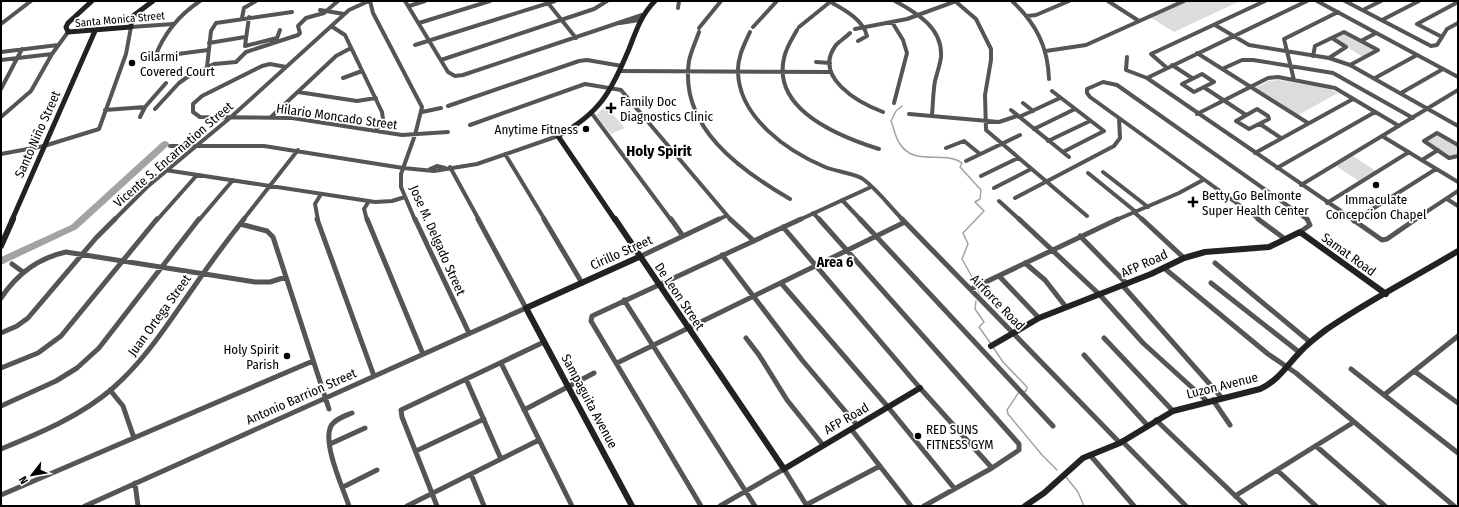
<svg xmlns="http://www.w3.org/2000/svg" width="1459" height="507" viewBox="0 0 1459 507" font-family="'Fira Sans Condensed',sans-serif">
<style>
.green{fill:#dcdcdc}
.lines{fill:none;stroke-linecap:round;stroke-linejoin:round}
.stream{stroke:#a3a3a3;stroke-width:1.5}
.river{fill:#a3a3a3;fill-rule:evenodd}
.street-far1{stroke:#555;stroke-width:4}
.street{stroke:#555;stroke-width:5}
.secondary-far1{stroke:#222;stroke-width:5}
.secondary{stroke:#222;stroke-width:6}
.poi-dot{fill:#000;stroke:#fff;stroke-width:1.5}
.labels{text-anchor:middle;stroke-width:3.5;stroke-linejoin:round;paint-order:stroke}
.far-street-label{font-size:11px;fill:#000;stroke:#fff}
.poi-label{font-size:13px;fill:#000;stroke:#fff;text-anchor:start}
.street-label{font-size:13px;fill:#000;stroke:#fff}
.neighbourhood-label{font-size:14px;font-weight:bold;fill:#000;stroke:#fff}
.quarter-label{font-size:15px;font-weight:bold;fill:#000;stroke:#fff}
</style>
<rect width="100%" height="100%" fill="#fff"/>
<!-- green -->
<path class="green" d="M1187 1H1236L1238 2 1174 32 1150 17Z
M1346 33 1376 50 1363 57 1334 39Z
M1279 80 1329 89 1338 93 1298 115 1254 88 1269 81Z
M606 106 625 128 611 134 596 115Z
M1437 134 1458 147V153L1452 157 1426 142Z
M1353 156 1376 171 1359 181 1336 166Z"/>
<g class="lines">
<!-- stream -->
<path class="stream" d="M902 106 896 111 891 121C894 128 895 137 900 144 915 167 943 150 962 163L960 167 981 190 980 199 975 202 984 211 963 233 968 244 962 259 976 284
M977 288 980 294
M976 301 975 309 984 322 979 327 991 344
M993 347 1003 362 1027 387 1026 391 1023 392
M1019 392 1007 410 1008 414 1042 455 1057 470
M1066 477 1078 492 1084 506"/>
<!-- river -->
<path class="river" d="M165 141 168 142 169 144 168 146 77 229 1 265V257L71 225 162 142Z"/>
<!-- street-far1 -->
<path class="street-far1" d="M200 1C179 15 164 33 155 57L208 50
M370 1 373 13 422 107 415 135 401 174V187L415 220
M405 1 448 72 455 76 463 75 642 15
M829 1C843 9 863 19 867 36L858 41
M895 1C917 13 943 28 941 57 940 65 937 73 935 81 933 92 933 104 932 115
M955 1 976 19 991 49V60L985 95 986 130 1087 216
M1012 1C1036 23 1048 47 1049 79
M1108 1 1139 21
M1317 1 1458 77
M1345 1 1431 46 1437 45 1447 29 1458 23
M548 3 576 38
M409 6 425 1
M678 8 679 1
M320 10 344 14
M1363 10 1381 1
M1027 16 1036 15 1069 1
M249 17 245 46 277 38 280 30
M242 18 244 8 256 1
M1382 20 1419 1
M892 22 903 40 907 53 894 103
M419 23 490 1
M620 23 639 20
M1 24 31 1
M1215 25 1249 45 1329 58 1350 65 1458 126
M331 26 345 35 382 112 383 119 376 131
M753 27 777 1
M799 27 830 2
M699 28 721 1
M855 29 907 19 956 1
M797 30C792 39 786 48 784 58 772 110 841 137 879 149
M699 32C696 41 691 51 689 61 679 127 740 170 790 199
M750 32C744 45 737 58 738 73 740 118 787 151 825 167 834 171 857 174 863 179 878 190 890 207 903 220
M850 33C846 37 840 41 836 45 812 77 859 103 883 112
M1442 37 1417 24 1458 2
M1361 41 1376 33
M209 43 245 37
M415 45 555 1
M1046 51 1086 45 1184 1
M1 52 58 45
M1197 53 1308 123
M1313 56 1315 46 1344 32 1378 50 1350 65
M1127 57 1126 70 1147 78 1354 220
M1329 58 1346 47 1332 38
M1 60 52 54
M441 60 594 9 607 1
M816 62 830 63
M1172 65 1192 78
M207 67 211 31 216 23 292 12
M286 67 270 64 262 66 202 96 193 104V112L200 117 292 118 402 135 448 132
M1167 68 1151 54 1265 1
M1222 69 1242 60H1253L1333 73 1413 118
M620 71 831 72
M1202 74 1214 82 1194 92 1182 84Z
M343 78 362 71
M1147 78 1307 1
M1375 78 1417 55
M1294 80 1284 39 1338 12
M1205 88 1246 115
M1 89 22 49
M1052 91 1104 131 1063 152
M298 92 357 101 376 98
M1401 93 1443 69
M1023 103 1033 111
M448 106 579 61 587 60 622 66
M155 109 179 83 186 78 214 64 236 62 246 52 298 35 300 33 298 26 306 18 324 13 338 1
M1257 109 1268 116 1269 119 1249 129 1236 121Z
M105 110 145 107
M1011 110 1069 157
M422 112 441 108
M909 114 999 122 1017 116
M1197 114 1268 78 1278 77 1335 88 1399 126
M593 115 671 220
M1 117 31 91 52 54 68 32
M140 117 145 107 166 83
M271 117 336 56 351 48
M1019 117 1060 98
M1260 124 1281 138
M470 125 585 84 621 90 731 220
M1034 129 1075 109
M1382 136 1458 182
M1048 141 1090 121
M1458 145 1437 133 1424 141 1449 158 1458 156
M170 146H264L403 168 434 171 477 164 558 136
M946 148 964 141 980 154
M1255 153 1353 99
M1 154 44 146 99 129 126 54 131 27 173 24
M505 154 545 220
M1422 160 1438 150
M966 161 1020 135
M450 167 479 220
M1277 168 1375 112
M430 169 437 166 445 168
M165 170 375 202 392 201 405 197
M1103 172 1148 207
M1088 173 1136 212
M981 176 1018 158
M1301 185 1458 90
M994 188 1031 169
M1015 198 1114 146 1120 138 1119 118
M1447 199 1458 206
M842 200 861 220
M999 201 1020 220
M1327 203 1409 152
M813 213 820 220
M1135 213 1143 220
M114 220 147 187 231 117 349 10 369 1
M157 220 197 175
M199 220 233 180
M243 220 298 150
M318 220 315 204 321 194
M367 220 364 209 369 201
M717 220 726 216
M799 220 871 187
M1116 220 1179 193 1203 180
M1260 220 1090 97 1087 93V89L1103 82 1117 85 1308 220
M1355 220 1436 169
M1414 220 1458 191"/>
<!-- street -->
<path class="street" d="M317 219 374 376
M367 219 423 354
M415 219 469 333
M544 219 582 283
M671 219 683 236
M730 219 754 241
M819 219 1019 444V450L992 468 924 506
M860 219 1053 426
M902 219 1120 443
M1019 219 1100 295 1143 343 1208 402
M1142 219 1184 258
M1258 219 1285 239
M1352 219 1382 240 1387 239 1416 219
M1354 221 1356 219
M240 224 267 231 273 237 329 409
M783 227 920 388 992 468
M1300 232 1310 225 1307 219
M1080 236 1127 284
M722 255 802 360 857 425
M639 257 719 219
M1025 263 1045 280 1066 307
M1215 263 1310 342
M12 264 23 272
M1164 268 1268 354 1296 373 1454 506
M999 276 1039 318
M781 283 888 407 954 488
M1211 283 1299 352
M1123 286 1222 398
M971 289 1118 219
M1 298C17 274 38 258 66 252L255 282H270L286 277
M624 300 755 506
M1 333 17 326 28 318 96 238 115 219
M746 338 759 355 787 400 823 445
M1104 338 1173 411
M1084 355 1148 426
M501 363 572 506
M617 363 905 222
M1 368 38 353 61 336 157 219
M1351 369 1458 453
M1414 371 1458 403
M466 379 501 459
M110 390 123 406 134 438
M1384 395 1458 336
M1213 400 1230 425
M1 406 56 381 77 368 99 348 199 219
M524 410 594 373
M1156 420 1246 506
M851 429 911 506
M1122 441 1186 506
M330 444 365 428
M1316 446 1385 506
M1 449C40 433 81 416 113 388 145 360 167 325 191 291 208 266 225 243 244 219
M416 451 484 419
M1090 455 1134 506
M1277 470 1316 506
M471 474 484 506
M135 483 138 506
M343 487 377 470
M1 495 313 361
M1235 496 1354 422
M806 505 880 466
M85 506 526 308 478 219
M349 506C343 488 322 443 331 426 335 419 345 416 352 413
M407 506 539 440
M437 506 402 417 401 410 544 342
M701 506 591 321 592 316 801 219
M720 506 784 469 807 506"/>
<!-- secondary-far1 -->
<path class="secondary-far1" d="M92 1 68 23 66 27 68 32 131 27V19L133 16 153 1
M12 220 95 31
M615 220 558 136C600 113 611 92 629 49 636 31 641 15 655 1"/>
<!-- secondary -->
<path class="secondary" d="M615 219 784 469 920 388
M1 246 13 219
M991 346 1039 318 1151 274 1184 258 1205 252 1269 247 1300 232 1386 294
M632 506 526 308 639 257
M1025 506 1044 493 1083 458 1120 443 1173 411 1260 389C1280 380 1289 362 1304 348 1311 341 1319 335 1327 329 1369 300 1415 277 1458 251"/>
</g>
<!-- markers -->
<g class="poi-dot">
<circle cx="132" cy="63" r="4"/>
<path d="M609 102h4v4h4v4h-4v4h-4v-4h-4v-4h4z"/>
<circle cx="586" cy="129" r="4"/>
<circle cx="1376" cy="185" r="4"/>
<path d="M1191 196h4v4h4v4h-4v4h-4v-4h-4v-4h4z"/>
<circle cx="287" cy="356" r="4"/>
<circle cx="918" cy="436" r="4"/>
</g>
<g class="labels">
<!-- far-street labels -->
<g class="far-street-label">
<text transform="translate(120 19) rotate(-5)" y="4">Santa Monica Street</text>
</g>
<!-- poi labels -->
<g class="poi-label">
<text x="140" y="61">Gilarmi<tspan x="140" dy="15">Covered Court</tspan></text>
<text x="620" y="106">Family Doc<tspan x="620" dy="15">Diagnostics Clinic</tspan></text>
<text x="578" y="134" text-anchor="end">Anytime Fitness</text>
<text x="1202" y="200">Betty Go Belmonte<tspan x="1202" dy="15">Super Health Center</tspan></text>
<text x="1376" y="204" text-anchor="middle">Immaculate<tspan x="1376" dy="15">Concepcion Chapel</tspan></text>
<text x="279" y="354" text-anchor="end">Holy Spirit<tspan x="279" dy="15">Parish</tspan></text>
<text x="926" y="434">RED SUNS<tspan x="926" dy="15">FITNESS GYM</tspan></text>
</g>
<!-- street labels -->
<g class="street-label">
<text transform="translate(337 116) rotate(8)" y="5">Hilario Moncado Street</text>
<text transform="translate(37 134) rotate(-66)" y="5">Santo Niño Street</text>
<text transform="translate(173 154) rotate(-41)" y="5">Vicente S. Encarnation Street</text>
<text transform="translate(438 240) rotate(66)" y="5">Jose M. Delgado Street</text>
<text transform="translate(621 252) rotate(-24)" y="5">Cirillo Street</text>
<text transform="translate(1349 254) rotate(36)" y="5">Samat Road</text>
<text transform="translate(1144 263) rotate(-24)" y="5">AFP Road</text>
<text transform="translate(680 296) rotate(56)" y="5">De Leon Street</text>
<text transform="translate(998 302) rotate(46)" y="5">Airforce Road</text>
<text transform="translate(159 315) rotate(-54)" y="5">Juan Ortega Street</text>
<text transform="translate(1222 385) rotate(-14)" y="5">Luzon Avenue</text>
<text transform="translate(301 396) rotate(-24)" y="5">Antonio Barrion Street</text>
<text transform="translate(590 401) rotate(62)" y="5">Sampaguita Avenue</text>
<text transform="translate(846 418) rotate(-30)" y="5">AFP Road</text>
</g>
<!-- neighbourhood labels -->
<g class="neighbourhood-label">
<text x="835" y="267">Area 6</text>
</g>
<!-- quarter labels -->
<g class="quarter-label">
<text x="659" y="156">Holy Spirit</text>
</g>
</g>
<!-- border -->
<rect width="1459" height="507" fill="none" stroke="#000000" stroke-width="4"/>
<!-- north arrow -->
<g transform="translate(32 475) rotate(239)" stroke="#ffffff" stroke-width="3" paint-order="stroke">
<path d="M0-3L7 15L0 10L-7 15Z" fill="#000000"/>
<text y="-6" font-size="11" font-weight="bold" text-anchor="middle" fill="#000000">N</text>
</g>
</svg>
